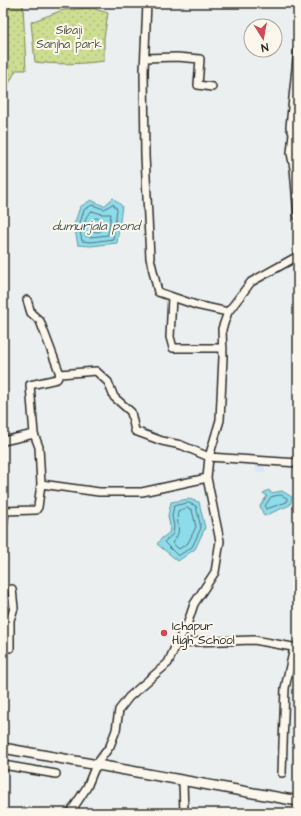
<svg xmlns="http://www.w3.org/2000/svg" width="301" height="816" viewBox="0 0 301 816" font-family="'Architects Daughter',sans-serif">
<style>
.built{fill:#dbe5f3}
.green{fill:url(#green-dots);stroke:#7c845e}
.water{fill:#8ddceb;stroke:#66959e}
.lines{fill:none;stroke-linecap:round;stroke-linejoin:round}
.shore{stroke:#527278;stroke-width:1}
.minor-casing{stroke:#2b2b2b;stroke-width:10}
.tertiary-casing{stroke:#2b2b2b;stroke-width:12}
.minor{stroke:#fbf7ec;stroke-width:7}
.tertiary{stroke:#fbf7ec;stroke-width:9}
.poi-dot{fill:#d1495b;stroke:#fbf7ec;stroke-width:1.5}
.labels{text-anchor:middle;stroke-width:4;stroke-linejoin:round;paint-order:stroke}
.park-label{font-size:12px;fill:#545844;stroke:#fbf7ec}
.poi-label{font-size:12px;fill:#2b2b2b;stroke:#fbf7ec;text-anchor:start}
.water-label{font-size:13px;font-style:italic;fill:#44575b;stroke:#fbf7ec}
</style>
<defs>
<pattern id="green-dots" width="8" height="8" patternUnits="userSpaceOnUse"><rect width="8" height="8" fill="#cddd91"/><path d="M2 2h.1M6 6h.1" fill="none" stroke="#b0be7d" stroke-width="1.8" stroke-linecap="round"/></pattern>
</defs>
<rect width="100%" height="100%" fill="#ecefef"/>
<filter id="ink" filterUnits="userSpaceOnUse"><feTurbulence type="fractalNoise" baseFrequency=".025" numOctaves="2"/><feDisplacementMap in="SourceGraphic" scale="8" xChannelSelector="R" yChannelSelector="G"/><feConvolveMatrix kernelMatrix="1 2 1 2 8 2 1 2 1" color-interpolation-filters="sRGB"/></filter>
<g filter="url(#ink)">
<!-- built -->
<path class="built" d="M255 463H265V472H256Z"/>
<!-- green -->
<path class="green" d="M3 3H23L26 70H16L3 95Z
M92 8 108 13 104 38V61C81 64 58 65 35 62L31 22 63 10Z"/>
<!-- water -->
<path class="water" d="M113 198 122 206 117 243 91 246 78 245 74 225 80 207 91 200 104 206Z
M269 490 271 493 282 491 292 497 290 505 264 516 260 506 267 496 263 493Z
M189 499 199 502 205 528 195 549 178 561 157 544 162 538 169 533 170 526 168 516 171 502Z"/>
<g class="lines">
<!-- shore -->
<path class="shore" d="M113 204 117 209 113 239 91 242 82 241 79 226 84 210 92 205 104 209Z
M92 211 102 214H111L108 235 91 237 86 236C84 227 83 216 92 211Z
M90 225a7 7 0 1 1 14 0a7 7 0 1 1-14 0Z
M281 495 287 498V502L266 509 265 506 271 497Z
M189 503 196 506 201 528 192 547 178 556 164 542 173 534 174 526 172 516 174 506Z
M188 508 192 510 196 527 188 543 179 549 172 543C184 530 175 525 178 511Z"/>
<!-- minor casing -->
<g class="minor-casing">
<path id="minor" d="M147 3 144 71 145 156 150 258 158 292 196 305 228 312
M298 49 290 127 293 133 291 153 294 168 298 217
M145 58 177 57 200 59 198 85 212 87
M172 297 170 337 173 348H223
M27 300 31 313 40 321 60 374
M34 434 30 385 57 379 60 374 96 371 108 382 114 397 131 412 135 431 162 441 181 445 209 457 298 463
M3 441 34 434 39 447 41 484 99 492H142L207 478
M3 511 36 510 38 507 41 484
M3 527 5 511
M176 645 187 625 194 604 215 572 220 541 207 478 209 457 220 420 223 357 222 329 228 312 251 282 298 256
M10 648V620L14 608 12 589
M3 765 56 774
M282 773 285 688 294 648
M183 781 184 813
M70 813 87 787 96 765 110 746 116 730 119 710 129 697 168 663 176 645 191 642 254 640 298 648"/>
</g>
<!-- tertiary casing -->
<g class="tertiary-casing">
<path id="tertiary" d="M3 748 298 801"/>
</g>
<!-- minor -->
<use href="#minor" class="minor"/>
<!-- tertiary -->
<use href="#tertiary" class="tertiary"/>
</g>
</g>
<!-- markers -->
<circle class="poi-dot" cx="164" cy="633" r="4"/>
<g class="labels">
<!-- park labels -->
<g class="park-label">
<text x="69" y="34">Sibaji<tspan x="69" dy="14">Sanjha park</tspan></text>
</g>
<!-- poi labels -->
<g class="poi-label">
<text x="172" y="630">Ichapur<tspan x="172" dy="14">High School</tspan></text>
</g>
<!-- water labels -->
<g class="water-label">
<text x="96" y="230">dumurjala pond</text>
</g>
</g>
<!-- margin -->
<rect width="301" height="816" fill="none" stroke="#fbf7ec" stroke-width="16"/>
<rect x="8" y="8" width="285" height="800" fill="none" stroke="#2b2b2b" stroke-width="1.5" filter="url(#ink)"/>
<!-- north arrow -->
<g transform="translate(263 38) rotate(169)"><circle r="19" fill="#fbf7ec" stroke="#a8a59f"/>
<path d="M0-3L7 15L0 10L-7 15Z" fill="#d1495b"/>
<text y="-6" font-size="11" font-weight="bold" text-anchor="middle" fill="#2b2b2b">N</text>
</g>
</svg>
